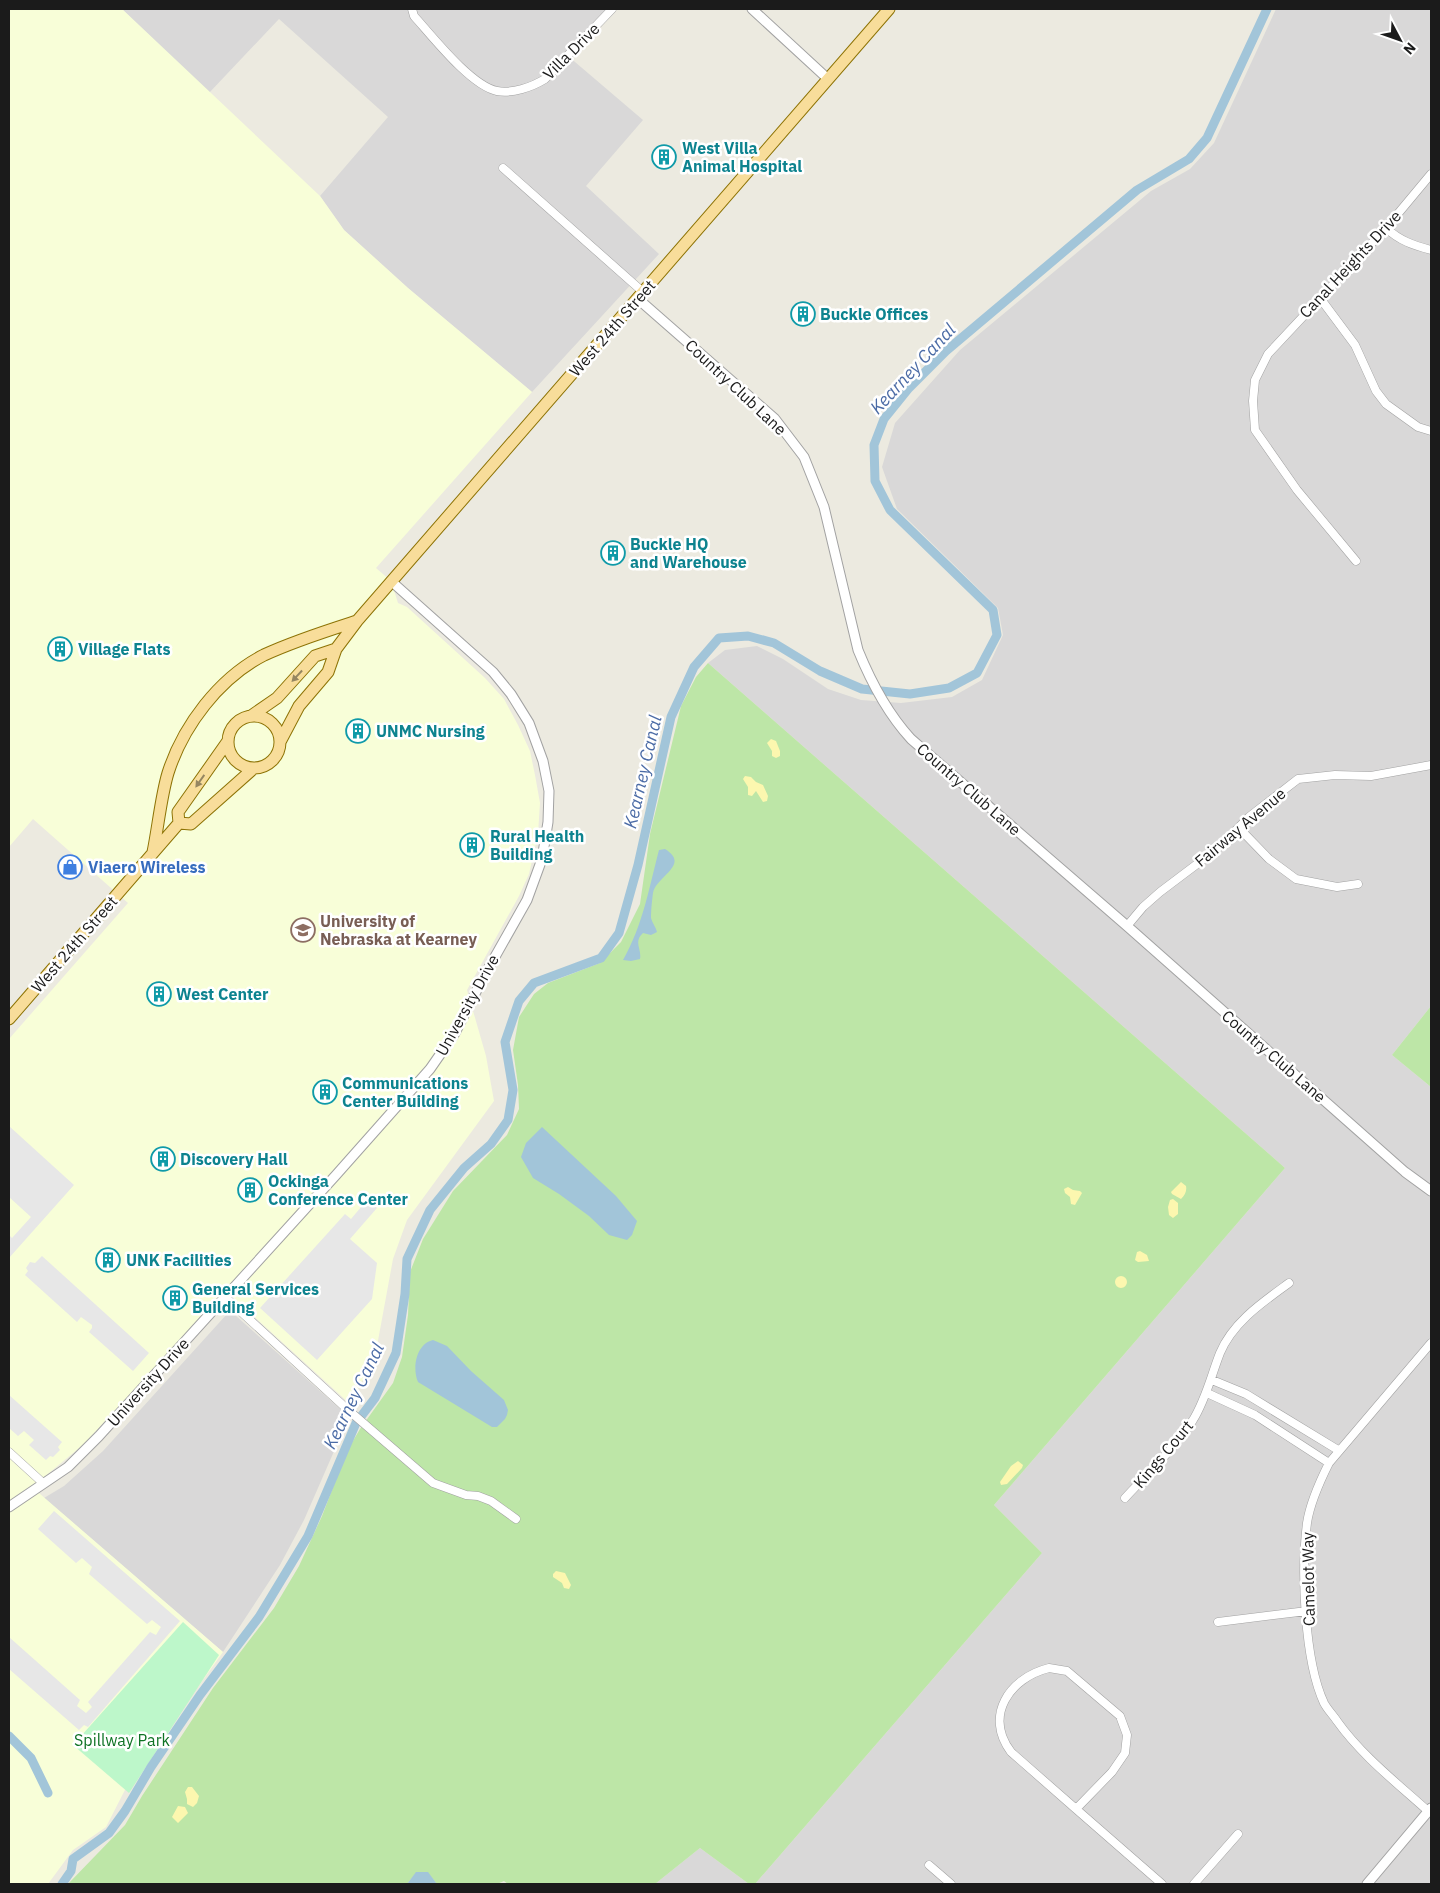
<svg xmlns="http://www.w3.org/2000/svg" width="1440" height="1893" viewBox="0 0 1440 1893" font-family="'IBM Plex Sans',sans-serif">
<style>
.residential{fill:#d9d8d8}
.education{fill:#f8fed8}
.grass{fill:#bde6a7}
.sand{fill:#fcf7af}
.park{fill:#bdf7ca}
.parking{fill:#e7e7e7}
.water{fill:#a2c5d9}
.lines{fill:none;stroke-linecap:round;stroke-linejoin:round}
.canal{stroke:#a2c5d9;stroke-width:9}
.minor-casing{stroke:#a2a2a2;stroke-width:9}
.tertiary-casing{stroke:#a2a2a2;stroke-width:11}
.primary-casing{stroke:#8d7305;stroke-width:13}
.minor{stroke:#fff;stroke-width:8}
.tertiary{stroke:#fff;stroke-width:9}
.primary{stroke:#f8dd9a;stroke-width:11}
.oneway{fill:#958661}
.labels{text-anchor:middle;stroke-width:5;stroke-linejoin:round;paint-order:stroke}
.street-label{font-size:16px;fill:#1b1b1b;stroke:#fff}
.culture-label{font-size:16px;font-weight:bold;fill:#0d838f;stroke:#fff;text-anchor:start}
.shop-label{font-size:16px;font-weight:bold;fill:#366cbe;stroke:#fff;text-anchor:start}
.education-label{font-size:16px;font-weight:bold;fill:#785e54;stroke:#fff;text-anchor:start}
.park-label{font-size:16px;fill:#0f7325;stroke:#fff}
.water-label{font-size:18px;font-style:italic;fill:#4c6ca6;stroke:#fff}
</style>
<rect width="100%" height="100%" fill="#eceae0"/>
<!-- residential -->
<path class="residential" d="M122 9H611L568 56 643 120 586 186 659 254 532 392 408 288 344 230 320 196 388 117 279 19 209 93Z
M1276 9H1431V1006L1392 1055 1431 1087V1884H755L1042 1553 994 1505 1285 1168 708 663 725 650 757 646 783 659 828 689 861 700 901 703 952 697 982 680 1003 635 998 608 897 509 882 467 895 423 960 350 1151 191 1190 169 1214 143Z
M227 1314 235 1315 349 1417 304 1520 280 1565 223 1652 44 1498 64 1486 103 1451Z
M700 1848 749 1884H655Z"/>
<!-- education -->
<path class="education" d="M9 9H122L320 196 344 230 408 288 532 392 376 568 391 581 398 603 407 607 485 678 504 699 518 725 530 751 535 775 540 803 538 834 529 874 519 896 467 990 486 1056 494 1101 407 1220 393 1259 375 1357 350 1404 225 1290 84 1444 32 1487 223 1652 127 1786 106 1827 73 1850 48 1884H9V1039L128 903 33 819 9 847Z"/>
<!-- grass -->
<path class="grass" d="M708 663 1285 1168 994 1505 1042 1553 755 1884H749L700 1848 655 1884H508L504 1881 497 1884H437L427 1872 416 1873 407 1884H68L125 1825 142 1796 213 1688 274 1608 299 1566 322 1516 347 1451 360 1429 393 1383 402 1357 408 1315 410 1272 423 1239 453 1191 507 1135 519 1109 518 1085 513 1050 519 1017 534 994 548 983 600 963 621 942 640 904 650 834 681 706 696 677Z
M1431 1006V1087L1392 1055Z"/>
<!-- sand -->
<path class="sand" d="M771 739 776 741 780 751V756L776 758 772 756V751L767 743Z
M745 776 751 777 756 782 763 785 768 796 767 801 763 802 756 791 752 796 748 795V787L743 779Z
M1181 1182 1186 1186C1187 1191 1185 1195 1181 1199L1172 1194 1171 1192Z
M1068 1187 1073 1190 1080 1191 1082 1193 1075 1205 1071 1204 1070 1197 1065 1193 1064 1189Z
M1173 1199 1178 1203V1214L1173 1218 1169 1215 1168 1207 1170 1200Z
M1140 1251 1147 1255 1149 1261 1138 1262 1135 1260 1137 1252Z
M1115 1282a6 6 0 1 1 12 0a6 6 0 1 1-12 0Z
M1018 1461 1023 1465 1022 1468 1007 1484 1001 1485 1000 1482 1011 1466Z
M556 1571 565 1573 571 1585 569 1589 564 1588 562 1583 553 1577V1574Z
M188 1787H192L199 1796 197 1803 193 1807 187 1804V1799L185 1792Z
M178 1806 185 1807 188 1813 178 1823 172 1817Z"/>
<!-- park -->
<path class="park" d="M183 1622 219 1655 129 1793 73 1745Z"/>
<!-- parking -->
<path class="parking" d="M9 1126 74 1185 9 1258V1235L12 1238 31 1217 9 1197Z
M367 1200 377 1208 350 1239 377 1263 372 1299 317 1360 260 1308 345 1214 351 1219Z
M42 1256 149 1353 133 1371 89 1332 92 1328V1325L81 1317 77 1322 25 1275 28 1271 26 1268 30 1262 35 1263Z
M9 1395 62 1442 58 1447 60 1450 53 1457 50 1456 46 1460 29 1445 34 1440 24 1431 18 1436 9 1428Z
M54 1511 180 1621 88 1727 84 1725 79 1730 9 1669V1637L80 1700 77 1706 86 1713 92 1707 88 1702 150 1632 156 1635 161 1627 152 1620 147 1624 89 1574 92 1567 82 1558 76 1563 38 1529Z"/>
<!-- water -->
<path class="water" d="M665 849C691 865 656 876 653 893 652 900 651 911 651 918 652 923 656 927 657 932L651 935 643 933C633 942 642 949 640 959L631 961 623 960C643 925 649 888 659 850Z
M542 1127 616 1196 637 1221 632 1235 627 1240 609 1235 589 1216 559 1194 533 1178 521 1157 526 1143Z
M433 1340 447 1346 471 1371 504 1400 508 1410 507 1415 505 1419 497 1427H492L418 1382C412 1368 416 1344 433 1340Z
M416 1872H428L437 1884H407Z"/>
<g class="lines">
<!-- canal -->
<path class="canal" d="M9 1736 31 1758 48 1793
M62 1884 71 1871 73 1859 109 1833 125 1811 151 1767 200 1695 259 1617 308 1536 356 1423 375 1398 396 1353 405 1294 407 1259 430 1210 464 1168 491 1144 508 1120 513 1090 505 1042 519 1001 534 983 601 958 619 933 638 865 671 717 694 667 719 638 748 636 774 643 820 671 862 689 910 694 949 688 977 673 997 635 993 610 890 510 875 481 874 445 884 419 909 388 946 351 1137 190 1189 159 1207 138 1267 9"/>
<!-- minor casing -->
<g class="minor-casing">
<path id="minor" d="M412 9 414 16C432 36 471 86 497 91 512 94 532 87 545 79L612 9
M503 168 643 292
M1386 228C1400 241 1413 245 1431 250
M1320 298 1355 345 1376 391 1386 404 1418 427 1431 431
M1356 561 1297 490 1255 430 1253 401 1255 380 1268 354 1386 228 1431 174
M1239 828 1269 859 1296 879 1337 887 1358 884
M1127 926 1143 907 1160 892 1217 849 1249 817 1298 779 1335 775 1371 776 1431 765
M225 1297 347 1409 433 1483 466 1495 478 1496 491 1501 516 1519
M1212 1380 1246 1394 1338 1450
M1207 1393 1255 1415 1329 1463
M9 1452 43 1483
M1125 1498C1148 1473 1174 1449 1193 1420 1206 1399 1211 1376 1220 1353 1233 1322 1263 1302 1289 1283
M1218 1622 1307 1611
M1049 1668 1067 1671 1120 1716 1127 1735 1125 1753 1112 1772 1076 1809 1011 1752C984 1716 1009 1678 1049 1668Z
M1076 1809 1162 1884
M1429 1812C1397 1783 1362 1756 1337 1721 1333 1715 1327 1709 1324 1703 1304 1660 1301 1570 1307 1523 1310 1503 1320 1481 1329 1463L1431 1343
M929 1865 951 1884
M1194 1884 1238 1834"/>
</g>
<!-- tertiary casing -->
<g class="tertiary-casing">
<path id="tertiary" d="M752 9 828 79
M637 298 775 419 804 457 824 507 858 650C871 682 888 714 911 739L1127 926 1405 1172 1431 1191
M9 1507 68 1467 99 1436 336 1175 430 1069 455 1033 483 978 527 900 542 859 548 822 549 791 543 761 529 723 511 694 493 672 391 581
M1367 1884 1431 1808"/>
</g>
<!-- primary casing -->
<g class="primary-casing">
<path id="primary" d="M251 716 277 698 315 656 336 649
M228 742a26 26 0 1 1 52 0a26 26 0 1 1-52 0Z
M280 742 299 706 328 672 336 649 357 621 889 9
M179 823 191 824 254 768
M153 852C158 828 161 796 168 773 183 726 219 678 264 655 294 641 326 631 357 621
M9 1019 179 823 178 812 228 741"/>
</g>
<!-- minor -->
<use href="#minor" class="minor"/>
<!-- tertiary -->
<use href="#tertiary" class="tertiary"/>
<!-- primary -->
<use href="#primary" class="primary"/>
</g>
<!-- one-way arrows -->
<defs><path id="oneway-solid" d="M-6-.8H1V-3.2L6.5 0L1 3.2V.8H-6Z" transform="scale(1.25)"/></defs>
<g class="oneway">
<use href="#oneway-solid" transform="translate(297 676) rotate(133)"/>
<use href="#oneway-solid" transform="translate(200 781) rotate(125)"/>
</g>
<!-- icons -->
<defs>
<g id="building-ring" transform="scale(1.25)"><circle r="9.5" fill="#fff" stroke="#0f9aa8" stroke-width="1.5"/><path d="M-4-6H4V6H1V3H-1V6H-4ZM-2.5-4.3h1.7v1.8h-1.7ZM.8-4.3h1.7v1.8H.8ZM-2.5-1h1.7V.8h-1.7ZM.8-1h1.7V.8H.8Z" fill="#0f9aa8"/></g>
<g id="shop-ring" transform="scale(1.25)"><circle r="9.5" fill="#fff" stroke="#3f7fe0" stroke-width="1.5"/><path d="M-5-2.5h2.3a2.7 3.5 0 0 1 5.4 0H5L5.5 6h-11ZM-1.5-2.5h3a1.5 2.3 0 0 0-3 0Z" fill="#3f7fe0"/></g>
<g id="university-ring" transform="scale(1.25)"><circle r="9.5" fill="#fff" stroke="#8d6e63" stroke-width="1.5"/><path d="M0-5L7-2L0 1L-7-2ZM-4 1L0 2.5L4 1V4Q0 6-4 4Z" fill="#8d6e63"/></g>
</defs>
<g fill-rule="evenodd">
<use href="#building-ring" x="664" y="157"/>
<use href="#building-ring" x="803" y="314"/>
<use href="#building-ring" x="613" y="553"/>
<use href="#building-ring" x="60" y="649"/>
<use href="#building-ring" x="358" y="731"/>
<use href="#building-ring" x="472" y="845"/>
<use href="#shop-ring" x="70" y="867"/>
<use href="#university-ring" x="303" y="930"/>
<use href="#building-ring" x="159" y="994"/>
<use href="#building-ring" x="325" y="1092"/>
<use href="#building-ring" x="163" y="1159"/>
<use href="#building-ring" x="250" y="1190"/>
<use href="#building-ring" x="108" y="1260"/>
<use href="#building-ring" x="175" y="1298"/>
</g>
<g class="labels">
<!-- street labels -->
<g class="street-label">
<text transform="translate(571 51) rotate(-45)" y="6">Villa Drive</text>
<text transform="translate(1350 264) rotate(-47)" y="6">Canal Heights Drive</text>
<text transform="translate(612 328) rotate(-49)" y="6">West 24th Street</text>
<text transform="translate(736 387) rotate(43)" y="6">Country Club Lane</text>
<text transform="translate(969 789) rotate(41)" y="6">Country Club Lane</text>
<text transform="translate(1240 827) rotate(-40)" y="6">Fairway Avenue</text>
<text transform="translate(74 944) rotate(-49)" y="6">West 24th Street</text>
<text transform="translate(467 1005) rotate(-61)" y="6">University Drive</text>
<text transform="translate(1274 1056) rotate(41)" y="6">Country Club Lane</text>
<text transform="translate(148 1382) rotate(-48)" y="6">University Drive</text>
<text transform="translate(1163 1454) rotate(-50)" y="6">Kings Court</text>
<text transform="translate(1308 1579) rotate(-91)" y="6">Camelot Way</text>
</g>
<!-- culture labels -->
<g class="culture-label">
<text x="682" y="154">West Villa<tspan x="682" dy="18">Animal Hospital</tspan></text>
<text x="820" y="320">Buckle Offices</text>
<text x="630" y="550">Buckle HQ<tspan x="630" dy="18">and Warehouse</tspan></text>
<text x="78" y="655">Village Flats</text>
<text x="376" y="737">UNMC Nursing</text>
<text x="490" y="842">Rural Health<tspan x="490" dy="18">Building</tspan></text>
<text x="176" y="1000">West Center</text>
<text x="342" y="1089">Communications<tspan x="342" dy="18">Center Building</tspan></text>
<text x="180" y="1165">Discovery Hall</text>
<text x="268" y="1187">Ockinga<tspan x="268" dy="18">Conference Center</tspan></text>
<text x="126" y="1266">UNK Facilities</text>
<text x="192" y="1295">General Services<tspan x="192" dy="18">Building</tspan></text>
</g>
<!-- shop labels -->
<g class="shop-label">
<text x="88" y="873">Viaero Wireless</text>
</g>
<!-- education labels -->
<g class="education-label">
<text x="320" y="927">University of<tspan x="320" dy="18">Nebraska at Kearney</tspan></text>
</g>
<!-- park labels -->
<g class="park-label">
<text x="122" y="1746">Spillway Park</text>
</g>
<!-- water labels -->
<g class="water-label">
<text transform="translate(913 369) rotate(-47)" y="6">Kearney Canal</text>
<text transform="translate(643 772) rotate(-77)" y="6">Kearney Canal</text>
<text transform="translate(354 1396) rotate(-64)" y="6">Kearney Canal</text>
</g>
</g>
<!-- border -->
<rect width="1440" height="1893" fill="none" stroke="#1b1b1b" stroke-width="20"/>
<!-- north arrow -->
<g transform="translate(1400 40) rotate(131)" stroke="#ffffff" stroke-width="4" paint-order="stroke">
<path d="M0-4L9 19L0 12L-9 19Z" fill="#1b1b1b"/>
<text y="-8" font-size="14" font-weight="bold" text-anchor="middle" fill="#1b1b1b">N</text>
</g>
</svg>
